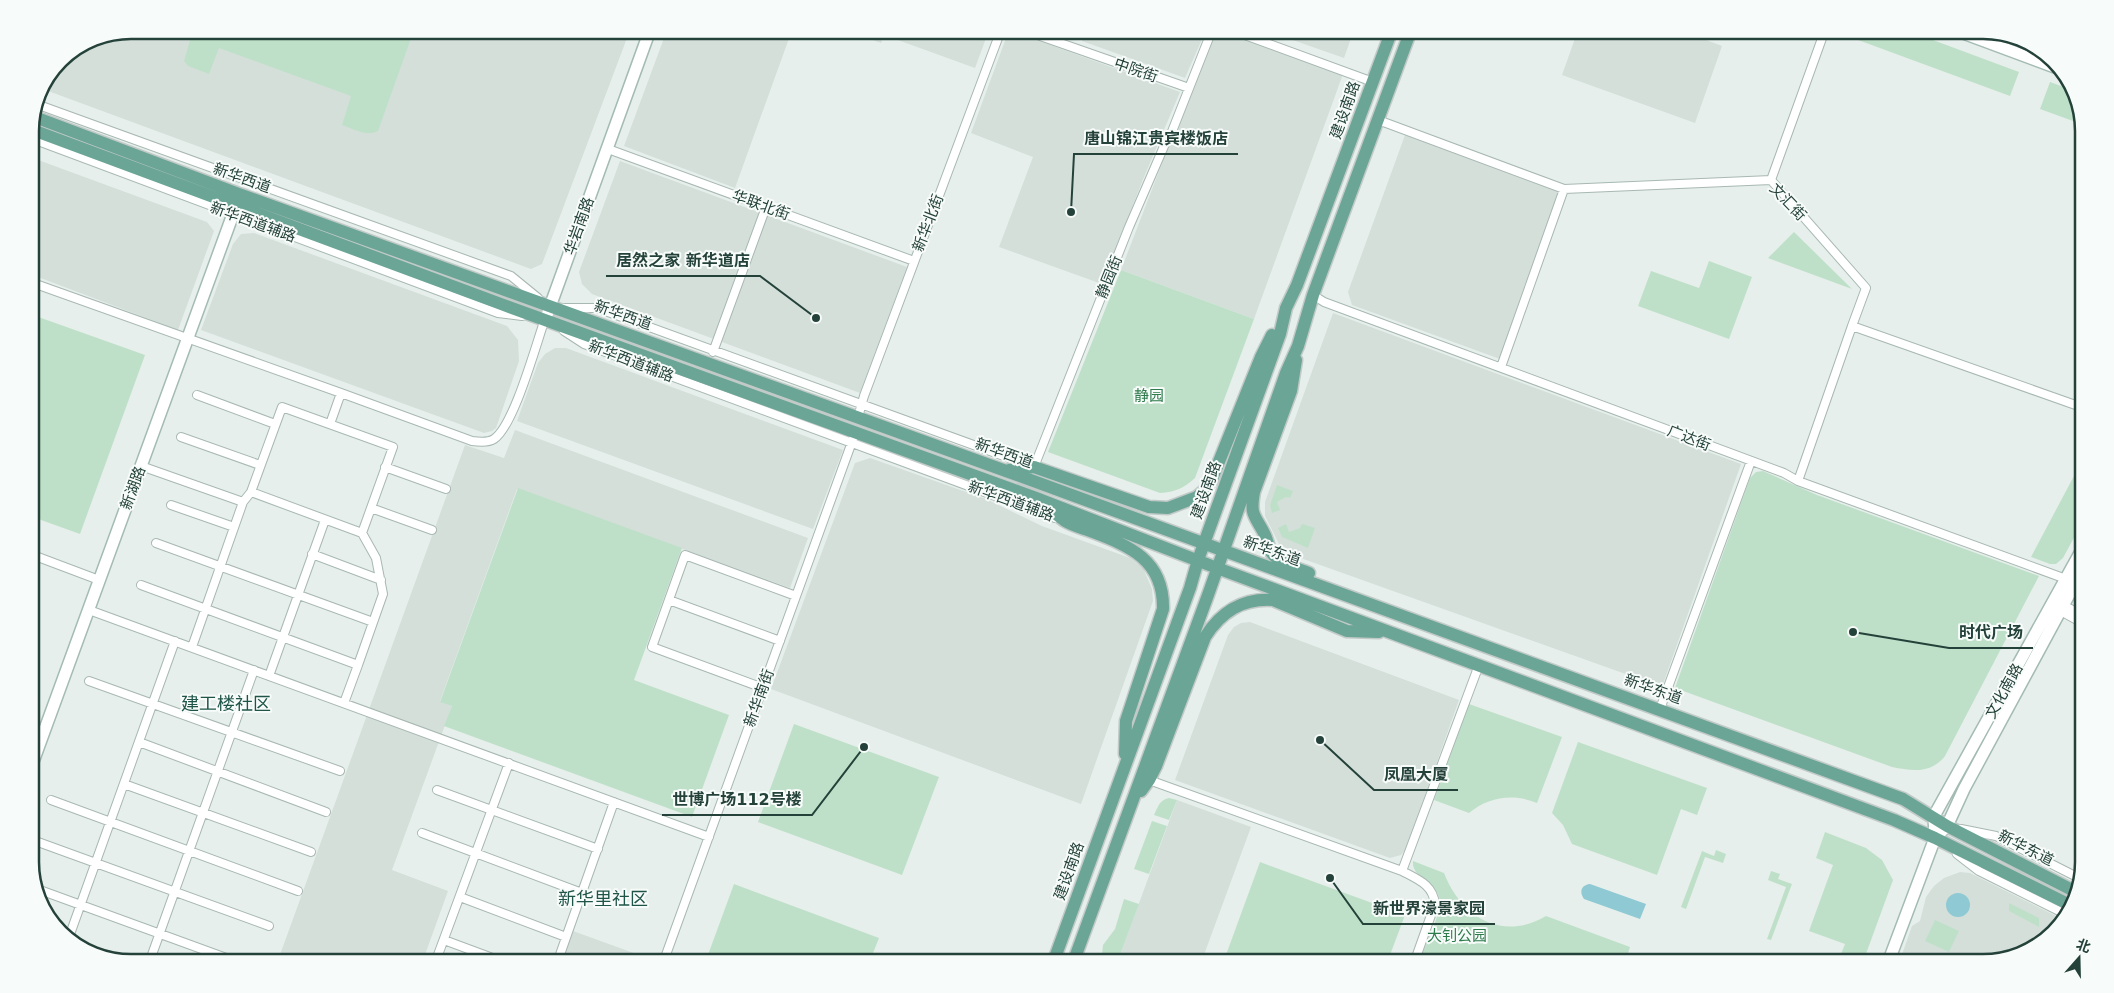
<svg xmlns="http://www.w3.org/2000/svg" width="2114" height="993" viewBox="0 0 2114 993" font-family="'DejaVu Sans','Noto Sans SC',sans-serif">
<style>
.built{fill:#d4dfda}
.green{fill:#bfe0c8}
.water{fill:#8ec9d4}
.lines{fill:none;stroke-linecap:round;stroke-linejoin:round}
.street-casing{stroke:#a8b8b2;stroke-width:10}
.secondary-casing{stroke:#a4bbb3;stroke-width:14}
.primary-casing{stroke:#c2cac8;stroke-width:15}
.street{stroke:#fff;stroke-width:8}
.secondary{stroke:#fff;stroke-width:11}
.primary{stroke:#6aa596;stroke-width:12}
.labels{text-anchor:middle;stroke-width:4;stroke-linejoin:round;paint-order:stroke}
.street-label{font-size:15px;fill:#24423a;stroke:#f7fbf9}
.park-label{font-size:15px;fill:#2d7a4b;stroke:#f7fbf9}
.quarter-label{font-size:18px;fill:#1f5548;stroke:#f7fbf9}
.rim{fill:none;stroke:#24423a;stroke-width:2.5}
.leader{fill:none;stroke:#24423a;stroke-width:2}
.callout-dot{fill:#24423a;stroke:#f7fbf9;stroke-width:2}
.callout-label{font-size:16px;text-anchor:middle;font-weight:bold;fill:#24423a;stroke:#f7fbf9;stroke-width:4;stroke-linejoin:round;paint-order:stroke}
</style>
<rect width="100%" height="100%" fill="#e6efeb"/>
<!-- built -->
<path class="built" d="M130 30H630L542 264 531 269 40 88 60 59 92 38Z
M667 30H792L735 188 624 146Z
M845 30H989L975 68 884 35 881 43Z
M1009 30 1180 92 1144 177 1102 284 999 247 1033 157 971 133Z
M1086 30H1206L1185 78 1082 41Z
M1264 30H1354L1344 58Z
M1578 30H1680L1722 46 1695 123 1562 75Z
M1224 31 1343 74 1254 319 1121 270 1174 132 1215 35Z
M1405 135 1561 191 1500 359 1352 305 1348 292Z
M30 157 207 222 214 231 178 330 30 274Z
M620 161 907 267 860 393 592 294 582 284 579 272Z
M254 233 507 326 518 340 519 361 496 428 492 431 484 433 201 330 233 244 241 234Z
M1333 313 1741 464 1662 687 1295 556 1280 546 1265 516V502Z
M555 348H566L843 450 813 529 517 421 538 363 545 354Z
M515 430 808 538 790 588 517 489 440 701 452 706 392 870 448 891 422 963H277L465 445 504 458Z
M870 458 986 499 1042 526 1130 558 1143 568 1152 589 1153 601 1081 804 771 689 855 463Z
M1250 622 1459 700 1406 849 1401 855 1390 858 1175 780 1228 635 1234 627 1241 623Z
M1177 800 1251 827 1201 963H1117Z
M1960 872 1970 873 2062 919 2040 946 1984 963H1899L1912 926 1920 921 1926 897 1934 886 1944 878Z
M573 931 653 960 652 963H562Z"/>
<!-- green -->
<path class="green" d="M193 30H414L378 131C366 137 354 129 342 125L351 96 219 48 209 74 188 66 184 61Z
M1831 30H1906L2019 72 2010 96Z
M2050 82 2072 90 2084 125 2040 109Z
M1794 232 1852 289 1768 258Z
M1709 261 1752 277 1729 339 1638 306 1651 271 1699 288Z
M1121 270 1254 319 1195 478C1184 488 1175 492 1160 493L1048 452Z
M30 314 145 355 80 534 30 516Z
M2084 457V519L2063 558 2056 564H2050L2031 557Z
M1763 471 1817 495 2039 576 1945 756C1931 774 1912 771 1892 767L1675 688 1750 478 1756 472Z
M1277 485 1293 491 1290 498 1286 497 1277 502 1280 510 1272 513 1270 505Z
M518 488 682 548 634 680 729 715 692 817 444 726 452 706 440 702Z
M1286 524 1289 532 1300 528 1302 524 1315 528 1308 548 1282 537 1278 528Z
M1469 704 1562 737 1537 803C1514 793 1488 797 1469 813L1434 800Z
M794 724 939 777 902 875 758 822Z
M1578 742 1707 788 1697 815 1681 809 1657 875 1572 844 1563 825 1552 813Z
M1169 798 1177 800 1169 820 1154 815C1158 807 1159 800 1169 798Z
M1152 821 1167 826 1149 874 1134 869Z
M1825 832 1866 848 1882 860 1893 880 1863 962 1841 954 1845 944 1809 931 1833 865 1816 858Z
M1716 850 1726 854 1723 863 1705 857 1686 909 1681 907 1702 851 1714 856Z
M1413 861 1444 873C1461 917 1502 942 1546 916L1630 947 1625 963H1419C1423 951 1440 914 1440 904 1440 880 1411 880 1413 861Z
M1260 862 1405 915 1387 963H1223Z
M1771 871 1780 874 1778 879 1792 884 1771 940 1767 939 1786 887 1768 880Z
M734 884 879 938 869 963H705Z
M1124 899 1139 904 1117 963H1101L1103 945 1115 929Z
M2009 903 2039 918V927L2009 911Z
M1935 920 1959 931 1949 952 1925 941Z"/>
<!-- water -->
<path class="water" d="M1590 884 1646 904 1640 919 1584 899C1579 892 1581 885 1590 884Z
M1946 905a12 12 0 1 1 24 0a12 12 0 1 1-24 0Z"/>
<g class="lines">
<!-- street casing -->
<g class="street-casing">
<path id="street" d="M1023 30 1189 88
M1231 30 1373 82
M36 104 511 276 538 298
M1378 120 1564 189 1771 180 1866 288 1852 326 2084 408
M30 138 498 313 522 316
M608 149 914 261
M1771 180 1825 30
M30 282 341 393 472 441C479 442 488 443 494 439 514 426 536 344 545 319
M1313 295 1324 302 1784 473 1798 481 2066 579
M564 308H597L1034 467 1129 227 1168 137 1171 134 1212 30
M564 331 584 344 1055 518
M713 352 766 207
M1501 367 1564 189
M197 395 275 424
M858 417 864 396 1001 30
M330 424 341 393
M181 437 260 465
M141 466 243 502
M385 467 446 489
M1798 481 1852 326
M251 492 362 533
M171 505 234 527
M371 508 432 530
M156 543 373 622
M30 554 99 580
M312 554 381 580
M141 585 358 665 344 703
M669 600 780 641
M2061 604 2084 616
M2057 609 2084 624
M89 610 709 837
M192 647 243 502 251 492 282 407 393 447 362 533 376 558 383 594 358 665
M269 676 325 520
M89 681 340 771
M763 688 652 647 685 555 796 596
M1660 709 1751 461
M139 742 326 812
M1149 780 1402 871
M124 784 311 852
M437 790 598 849
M51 800 298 891
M1961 829 1996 836 2081 879
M422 833 582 893
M38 842 269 926
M1957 854 1979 871 2065 914
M37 889 240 963
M460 897 566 937
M69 937 175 641
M444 940 506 963
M149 963 254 670
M435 963 509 763
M557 963 614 802
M663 963 853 439
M1414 963 1435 904C1433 885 1419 880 1402 871L1479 665"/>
</g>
<!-- secondary casing -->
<g class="secondary-casing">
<path id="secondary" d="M1955 30 2060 69
M547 315 650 30
M30 770 236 206
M1935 838 1934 816 2084 546
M88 952 101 957
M1888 963 1935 838 1947 826 1964 789 2084 567"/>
</g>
<!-- primary casing -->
<g class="primary-casing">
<path id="primary" d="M32 116 239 194 1006 471 1903 799 1947 826 2078 893
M30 129 501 304 1036 498 1217 568 1894 820 1935 838 2072 906
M1296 360 1291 391 1254 492C1250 515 1254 514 1264 533 1267 538 1268 546 1271 552 1279 564 1296 568 1309 573
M1009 470 1034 467 1149 507 1168 508 1197 497 1205 490 1212 479 1261 357 1272 335
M1047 507C1053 511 1059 517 1065 521 1073 526 1082 528 1090 531 1130 546 1164 560 1163 609L1126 721 1125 754
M1141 791 1149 780 1156 766 1205 637C1221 612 1242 598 1273 600L1347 631 1379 632
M1053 963 1190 588 1198 560 1280 334 1286 308 1297 285 1392 30
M1073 963 1208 595 1286 373 1298 346 1313 295 1411 30"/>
</g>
<!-- street -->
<use href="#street" class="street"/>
<!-- secondary -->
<use href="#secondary" class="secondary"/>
<!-- primary -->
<use href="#primary" class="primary"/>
</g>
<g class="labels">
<!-- street labels -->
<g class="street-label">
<text transform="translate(1136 70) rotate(19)" y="5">中院街</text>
<text transform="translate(1345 110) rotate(-70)" y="5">建设南路</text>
<text transform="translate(242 178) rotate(20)" y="5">新华西道</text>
<text transform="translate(1788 202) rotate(46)" y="5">文汇街</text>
<text transform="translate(761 205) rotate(20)" y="5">华联北街</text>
<text transform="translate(253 222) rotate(20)" y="5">新华西道辅路</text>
<text transform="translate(928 223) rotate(-69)" y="5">新华北街</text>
<text transform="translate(579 226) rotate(-70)" y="5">华岩南路</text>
<text transform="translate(1109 277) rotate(-68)" y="5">静园街</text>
<text transform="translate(623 315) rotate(20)" y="5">新华西道</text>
<text transform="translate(631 361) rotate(21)" y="5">新华西道辅路</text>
<text transform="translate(1689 438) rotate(21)" y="5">广达街</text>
<text transform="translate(1004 453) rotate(20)" y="5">新华西道</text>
<text transform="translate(133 488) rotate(-70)" y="5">新湖路</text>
<text transform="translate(1206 490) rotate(-70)" y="5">建设南路</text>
<text transform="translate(1011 501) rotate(20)" y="5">新华西道辅路</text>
<text transform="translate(1272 551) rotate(20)" y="5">新华东道</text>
<text transform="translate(1653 689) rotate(20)" y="5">新华东道</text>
<text transform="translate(2004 691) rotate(-61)" y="5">文化南路</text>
<text transform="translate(759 698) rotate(-70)" y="5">新华南街</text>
<text transform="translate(2026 848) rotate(27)" y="5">新华东道</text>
<text transform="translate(1069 871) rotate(-70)" y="5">建设南路</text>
</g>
<!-- park labels -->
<g class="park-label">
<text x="1149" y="401">静园</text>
<text x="1457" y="941">大钊公园</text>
</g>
<!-- quarter labels -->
<g class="quarter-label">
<text x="226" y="710">建工楼社区</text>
<text x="603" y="905">新华里社区</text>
</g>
</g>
<!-- crop -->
<path d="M0 0H2114V993H0ZM131 39H1983A92 92 0 0 1 2075 131V862A92 92 0 0 1 1983 954H131A92 92 0 0 1 39 862V131A92 92 0 0 1 131 39Z" fill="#f7fbf9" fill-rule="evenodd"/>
<path class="rim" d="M131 39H1983A92 92 0 0 1 2075 131V862A92 92 0 0 1 1983 954H131A92 92 0 0 1 39 862V131A92 92 0 0 1 131 39Z"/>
<!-- callouts -->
<path class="leader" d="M1071 212L1074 154H1238M816 318L760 276H606M1853 632L1949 648H2033M1320 740L1374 790H1458M864 747L812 815H662M1330 878L1363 924H1495"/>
<g class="callout-dot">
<circle cx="1071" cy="212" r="5"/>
<circle cx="816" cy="318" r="5"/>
<circle cx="1853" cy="632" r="5"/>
<circle cx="1320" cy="740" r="5"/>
<circle cx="864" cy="747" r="5"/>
<circle cx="1330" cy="878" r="5"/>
</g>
<g class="callout-label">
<text x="1156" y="144">唐山锦江贵宾楼饭店</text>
<text x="683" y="266">居然之家 新华道店</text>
<text x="1991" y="638">时代广场</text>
<text x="1416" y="780">凤凰大厦</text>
<text x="737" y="805">世博广场112号楼</text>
<text x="1429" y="914">新世界濠景家园</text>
</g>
<!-- north arrow -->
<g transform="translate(2079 958) rotate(20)" stroke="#f7fbf9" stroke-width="4" paint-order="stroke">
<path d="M0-4L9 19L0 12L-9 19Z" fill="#24423a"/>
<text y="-8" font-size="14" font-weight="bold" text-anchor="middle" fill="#24423a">北</text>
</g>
</svg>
